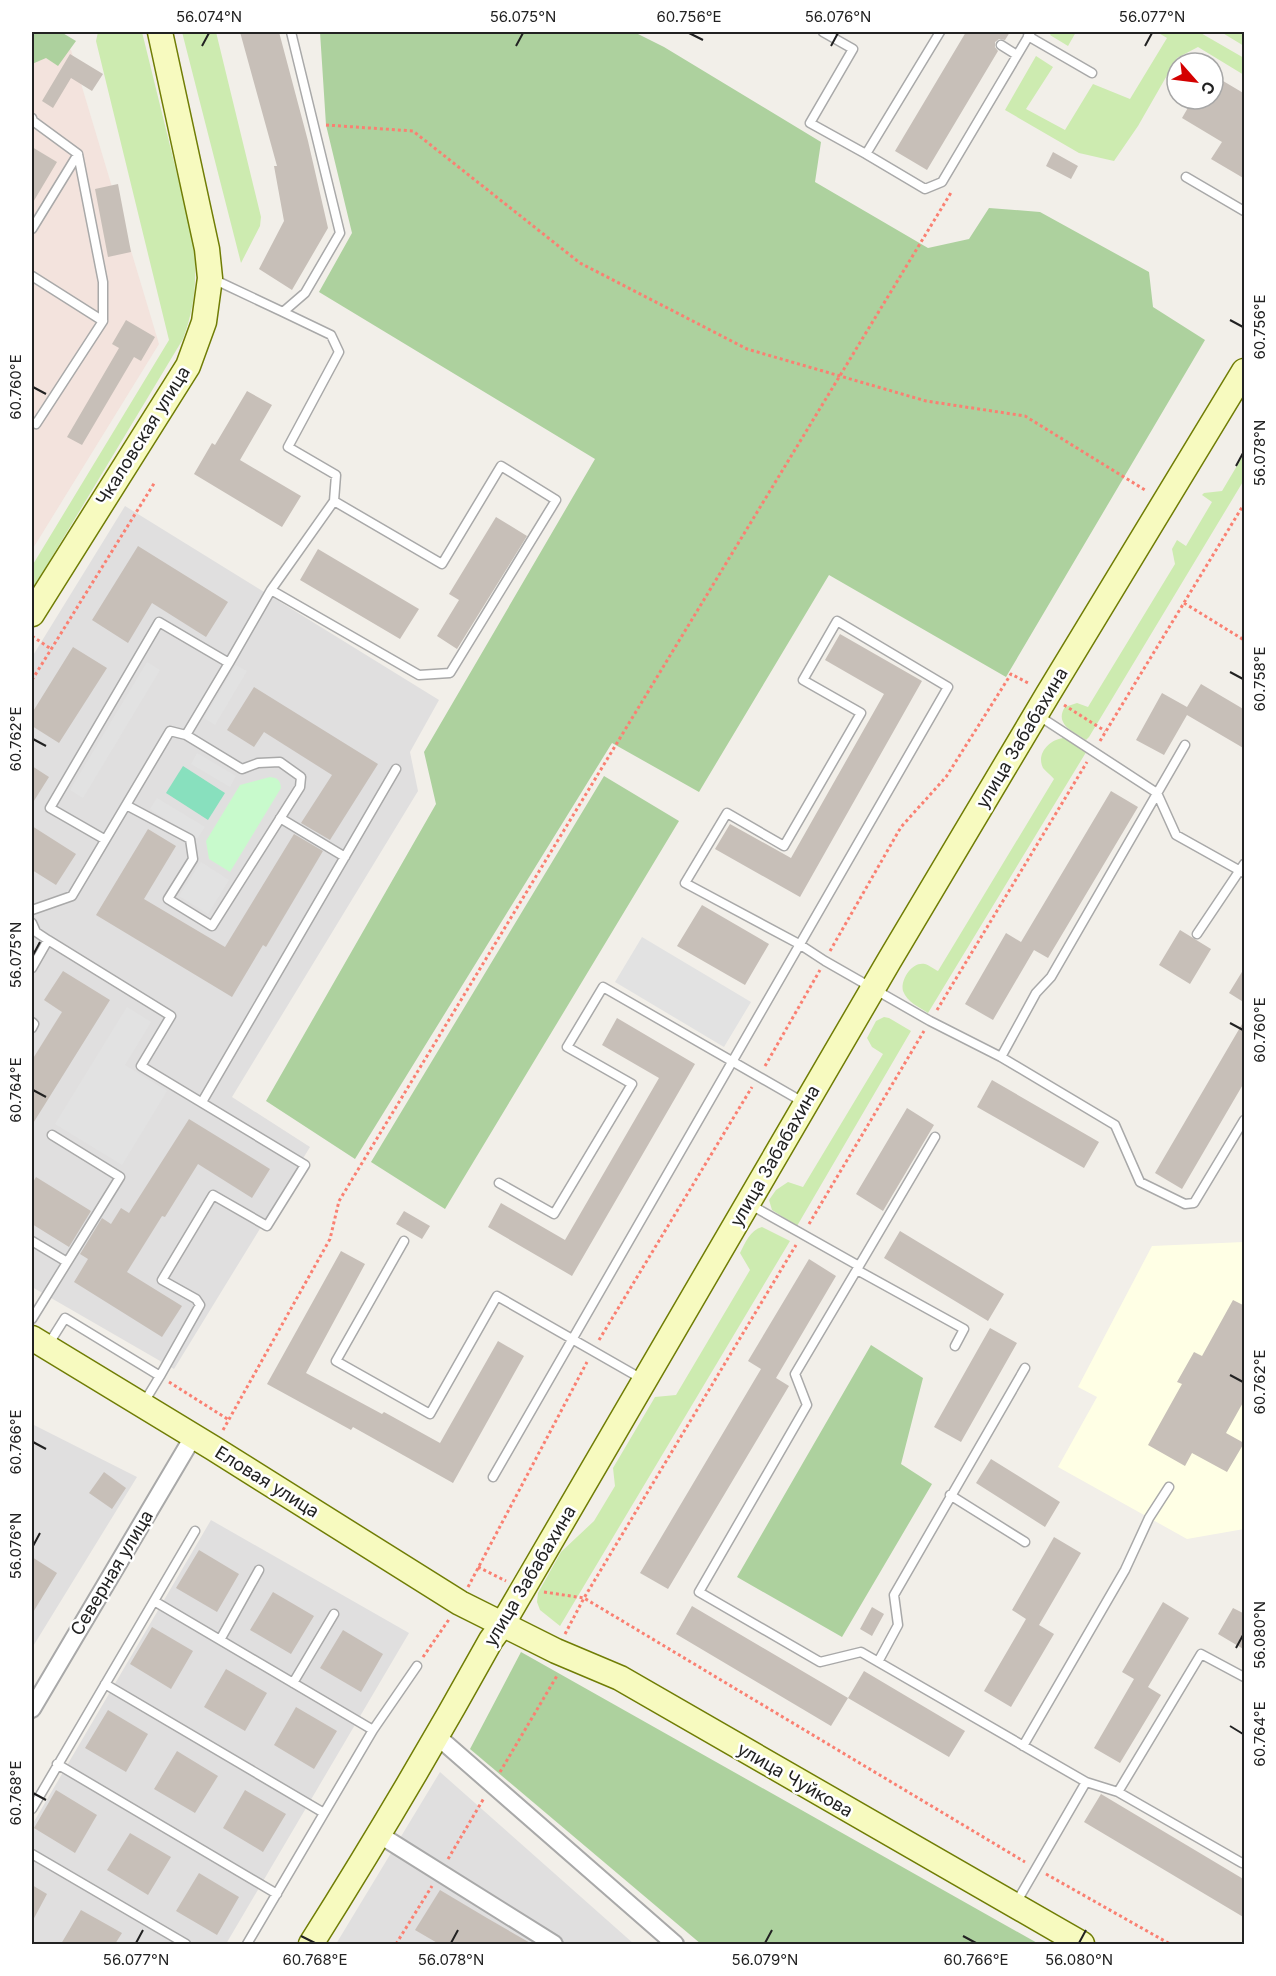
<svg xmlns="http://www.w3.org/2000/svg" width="1276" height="1976" viewBox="0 0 1276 1976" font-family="Inter,sans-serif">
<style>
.residential{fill:#e0dfdf}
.education{fill:#ffffe5}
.military{fill:#f3e3dd}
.grass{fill:#cdebb0}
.forest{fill:#add19e}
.park{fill:#c8facc}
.pitch{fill:#88e0be}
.parking{fill:#e2e2e2}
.building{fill:#c7bfb8}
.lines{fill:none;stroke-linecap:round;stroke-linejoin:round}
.lane-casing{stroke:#a9a9a9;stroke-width:11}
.street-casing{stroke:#a9a9a9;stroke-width:20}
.secondary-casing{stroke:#707d05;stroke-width:27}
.path{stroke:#fa8072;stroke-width:3;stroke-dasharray:3 3;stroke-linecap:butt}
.lane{stroke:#fff;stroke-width:8}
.street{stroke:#fff;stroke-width:16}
.secondary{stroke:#f7fabf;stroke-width:24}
.ticks{fill:none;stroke:#222;stroke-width:2}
.labels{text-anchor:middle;stroke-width:5;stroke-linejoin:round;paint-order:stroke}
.street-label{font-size:18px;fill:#222;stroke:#fff}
.neatline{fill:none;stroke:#222;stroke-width:2}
.ticks-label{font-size:15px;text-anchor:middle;fill:#222}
</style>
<rect width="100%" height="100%" fill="#f2efe9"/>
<!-- residential -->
<path class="residential" d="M125 506 439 700 410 752 418 791 232 1097 310 1147 174 1369 32 1287V657Z
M32 1424 137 1477 32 1648Z
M211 1520 409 1633 226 1944H32V1825Z
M440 1772 634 1944H336Z"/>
<!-- education -->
<path class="education" d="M1244 1242V1529L1187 1539 1058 1467 1097 1397 1078 1387 1152 1246Z"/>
<!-- military -->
<path class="military" d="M32 32H41L71 50 159 344 32 550Z"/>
<!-- grass -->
<path class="grass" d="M98 32H142L192 235C198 272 196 304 183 339L32 590V566L169 340 96 41Z
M182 32H216L261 217 260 226 241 263Z
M1052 32H1076L1068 46 1050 35Z
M1157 32H1199L1244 58V75L1198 47 1177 58 1138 126 1114 161 1079 153 1005 110 1036 56 1053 67 1026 109 1065 130 1093 84 1130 99 1167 38Z
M1221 32H1244V46Z
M1244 454V480L1089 737 1086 740C1073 732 1054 724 1065 707L1077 703 1088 707 1175 564 1172 549 1177 540 1186 546 1212 502 1202 495 1204 493 1222 491Z
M1063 738 1071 739 1088 749 928 1013C919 1007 907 1002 903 991 900 980 912 961 925 964 929 965 934 969 938 971L1054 779C1051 775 1046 772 1043 768 1036 754 1049 740 1063 738Z
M884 1017 889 1018 911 1031 797 1226 772 1210 769 1200 776 1190 788 1182 803 1187 883 1054 872 1047 867 1038 876 1021Z
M762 1227 790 1241 560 1626 540 1610 537 1602 538 1593 561 1552 594 1521 615 1486 613 1468 655 1397 676 1395 750 1270 740 1253C745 1243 750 1230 762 1227Z"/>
<!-- forest -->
<path class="forest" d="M32 32H61L76 41 58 66 46 58 32 64Z
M320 32H634L664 47 821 142 815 182 928 248 969 239 989 208 1040 212 1149 272 1153 307 1205 340 1006 677 829 575 699 792 612 743 355 1159 266 1101 436 804 424 752 595 459 319 292 352 233 326 125Z
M604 776 679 821 445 1209 371 1162Z
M871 1345 923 1378 901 1464 932 1484 842 1637 737 1577Z
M521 1652 1039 1944H701L470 1749Z"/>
<!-- park -->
<path class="park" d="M270 777C278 778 280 780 281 788L230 872 209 859 206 841 240 785Z"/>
<!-- pitch -->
<path class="pitch" d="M183 766 225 793 208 820 166 793Z"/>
<!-- parking -->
<path class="parking" d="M147 662 160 670 83 798 70 790Z
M236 665 247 671 215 725 204 718Z
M197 753 236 776 230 787 191 764Z
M157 798 205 827 197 839 150 809Z
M201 862 229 880 208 914 179 896Z
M642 937 751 1002 724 1047 615 982Z
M127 1007 151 1022 125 1065 167 1091 122 1165 55 1124Z"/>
<!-- building -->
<path class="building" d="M240 32H279L308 141 328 228 292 290 259 269 284 221 274 166H277Z
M966 32H1010L1005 40 999 39 995 42V47L998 51 927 170 895 151Z
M70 54 103 74 92 91 71 78 53 108 42 101Z
M1213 75 1245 94V179L1211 159 1222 142 1182 118 1193 99H1213Z
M32 147 57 162 32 204Z
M1053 152 1078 166 1071 179 1046 166Z
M118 184 131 252 108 257 95 189Z
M126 320 155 337 141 361 134 357 82 445 67 437 119 348 112 344Z
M247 391 272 405 240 460 301 496 282 527 194 474 212 443 215 445Z
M496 517 527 536 457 649 437 636 459 600 449 594Z
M138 546 228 602 206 637 152 603 128 643 92 620Z
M318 549 419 609 400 639 300 580Z
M840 634 922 681 800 897 715 849 730 824 791 858 884 694 825 660Z
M73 647 107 668 59 743 32 726V713Z
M1201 684 1245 710V749L1187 715 1164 755 1136 740 1162 693 1187 707Z
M254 687 378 764 330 840 301 823 332 775 264 732 254 747 227 730Z
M32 766 49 777 32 804Z
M1111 791 1138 807 1048 958 1034 950 993 1020 965 1004 1006 933 1021 942Z
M32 826 76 854 56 885 32 870Z
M148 829 176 846 144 899 225 947 294 834 323 851 266 947 263 945 232 997 96 915Z
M702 905 769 944 745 985 677 946Z
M1180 930 1211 949 1190 984 1159 965Z
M1245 967V1003L1229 993Z
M63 971 110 1000 32 1125V1060L62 1012 44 1000Z
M617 1018 695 1064 572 1276 488 1227 501 1203 565 1240 659 1078 602 1045Z
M1245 1019V1081L1182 1189 1155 1173Z
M992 1080 1099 1142 1084 1168 977 1107Z
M907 1108 934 1125 883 1211 856 1194Z
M189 1119 270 1169 252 1198 198 1164 165 1217 162 1216 127 1272 182 1306 162 1337 74 1282 88 1259 80 1254 102 1218 111 1224 121 1208 129 1213Z
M36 1177 91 1211 69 1247 32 1224V1184Z
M404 1211 430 1226 422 1239 396 1224Z
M900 1231 1004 1294 988 1321 884 1258Z
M341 1251 365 1264 306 1373 382 1414 384 1412 440 1443 498 1341 524 1356 453 1483 353 1427 351 1430 267 1384Z
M809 1259 836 1276 776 1378 789 1386 668 1589 640 1573 761 1369 748 1361Z
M1233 1300 1245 1306V1399L1226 1433 1244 1443 1227 1472 1192 1453 1185 1466 1148 1445 1182 1384 1177 1382 1194 1352 1202 1356Z
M990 1328 1017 1343 961 1442 934 1427Z
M991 1459 1060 1502 1045 1527 976 1483Z
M104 1472 126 1488 112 1509 89 1493Z
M1054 1537 1081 1553 1039 1625 1054 1634 1011 1707 984 1691 1026 1619 1012 1610Z
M199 1550 239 1574 217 1612 176 1588Z
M32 1557 57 1573 32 1614Z
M273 1592 314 1616 291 1654 250 1630Z
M1163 1602 1189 1618 1148 1687 1161 1695 1120 1763 1094 1748 1134 1679 1122 1672Z
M692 1606 848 1698 831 1726 676 1634Z
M872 1607 884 1614 872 1636 860 1629Z
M1233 1608 1245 1614V1650L1218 1634Z
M152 1627 193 1651 171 1689 130 1664Z
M343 1630 383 1654 361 1692 320 1668Z
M226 1669 267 1693 245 1731 204 1707Z
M864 1671 965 1731 949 1757 848 1698Z
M296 1707 337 1731 314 1769 274 1745Z
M108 1710 148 1734 126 1772 85 1748Z
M177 1751 218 1776 195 1813 154 1789Z
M56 1790 97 1815 75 1853 34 1828Z
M245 1790 286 1814 263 1852 223 1828Z
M1101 1794 1245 1880V1918L1084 1822Z
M130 1833 171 1857 148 1895 107 1870Z
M199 1873 239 1897 217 1935 176 1911Z
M32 1885 47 1894 32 1922Z
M440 1890 487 1918 532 1944H439L415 1930Z
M81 1910 122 1933 115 1944H61Z"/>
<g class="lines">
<!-- lane casing -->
<g class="lane-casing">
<path id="lane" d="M823 32 853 49 810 123 866 154
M940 32 866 154 925 189 942 182 1031 32
M1028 36 1092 73
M1001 45 1017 55
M32 118 33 121 78 154 103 282V321L36 424 32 422
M1186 177 1244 211
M32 229 78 154
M32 276 103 321
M213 279 283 312 305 293 340 233 291 32
M283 312 331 335 339 352 288 447 336 475 334 501 442 564 501 466 556 500 450 673 419 675 271 590 334 501
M1039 716 1157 793 1176 835 1244 873
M126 805 190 839 193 859 168 899 212 926 300 787 301 777 280 762 258 763 242 769 186 735
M280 818 345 857
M104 839 50 808 159 622 229 663 271 590
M32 910 72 896 170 731 186 735 229 663
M32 923 36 932 48 940 32 968
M1197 934 1244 864
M48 940 171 1016 141 1066 305 1165 267 1226 213 1195 162 1280 196 1299 200 1305 160 1376
M32 1022 34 1024 32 1028
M1001 1057 1036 993 1051 977 1185 745
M202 1102 396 769
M499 1183 554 1214 632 1084 567 1047 603 987 803 1102
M749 1204 859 1266 795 1374 807 1405 699 1592 820 1662 861 1652 1086 1782
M32 1241 67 1262
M404 1241 336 1361 430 1414 497 1296 642 1379
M859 1266 935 1137
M857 1270 964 1329 955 1346
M32 1319 120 1177 52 1135
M48 1345 65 1318 160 1376 143 1404
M493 1477 948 687 837 621 803 680 861 713 784 846 727 813 685 883 799 944 825 961 930 1021 1001 1057 1115 1125 1140 1182 1185 1204 1194 1203 1244 1120
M950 1495 1025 1542
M154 1601 373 1730
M220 1640 259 1570
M878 1662 898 1625 894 1595 1025 1368
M293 1683 334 1614
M105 1684 324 1813
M1023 1746 1125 1570 1149 1518 1169 1487
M57 1764 277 1894
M1118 1792 1242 1863
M32 1809 195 1531
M32 1854 186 1944
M1016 1903 1086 1782 1118 1792 1201 1654 1244 1677
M247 1944 373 1730 417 1666"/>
</g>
<!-- street casing -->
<g class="street-casing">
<path id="street" d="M32 1709 193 1437
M438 1737 675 1944
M380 1835 554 1944"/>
</g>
<!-- secondary casing -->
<g class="secondary-casing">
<path id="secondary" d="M32 614 188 366 204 322 210 278 207 249 160 32
M32 1338 213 1448 460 1603 556 1651 620 1678 1082 1944
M311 1944C374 1844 434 1743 491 1640L502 1625 889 961 1048 694 1244 371"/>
</g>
<!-- path -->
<path class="path" d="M326 125 413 131 580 263 747 349 926 401 1025 416 1145 490
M1184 603 1244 640
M32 636 51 649
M32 680 155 482
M1064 705 1105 731
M1100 741 1244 504
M830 951 901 827 946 777 1011 674 1030 684
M937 1010 1087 762
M765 1066 820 970
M809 1224 924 1031
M599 1340 752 1087
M169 1382 229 1420
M223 1430 330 1239 339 1201 952 191
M478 1567 506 1581
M468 1587 587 1362
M544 1592 584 1598 1025 1862
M565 1634 584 1598 796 1245
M423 1657 450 1618
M500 1772 558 1674
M448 1859 484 1798
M1046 1874 1170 1944
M396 1944 432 1886"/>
<!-- lane -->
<use href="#lane" class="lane"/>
<!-- street -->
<use href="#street" class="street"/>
<!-- secondary -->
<use href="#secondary" class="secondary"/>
</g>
<!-- ticks -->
<path class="ticks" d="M689 33 703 40M202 46 209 33M516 46 523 33M831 46 838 33M1145 46 1152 33M1230 320 1243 327M33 387 46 394M1236 466 1243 453M1230 672 1243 679M33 739 46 746M33 955 40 942M1230 1023 1243 1030M33 1090 46 1097M1230 1375 1243 1382M33 1442 46 1449M33 1546 40 1533M1236 1648 1243 1635M1230 1726 1243 1734M33 1793 46 1800M301 1936 315 1943M963 1936 976 1943M136 1943 143 1930M451 1943 458 1930M765 1943 772 1930M1079 1943 1086 1930"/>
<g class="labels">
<!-- street labels -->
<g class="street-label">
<text transform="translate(143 436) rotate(-58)" y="6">Чкаловская улица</text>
<text transform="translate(1022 738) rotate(-59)" y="6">улица Забабахина</text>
<text transform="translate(775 1156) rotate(-60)" y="6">улица Забабахина</text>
<text transform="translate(267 1482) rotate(32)" y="6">Еловая улица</text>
<text transform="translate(112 1573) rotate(-59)" y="6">Северная улица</text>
<text transform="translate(530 1576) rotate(-59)" y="6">улица Забабахина</text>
<text transform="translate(795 1780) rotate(30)" y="6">улица Чуйкова</text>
</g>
</g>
<!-- border -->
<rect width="1276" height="1976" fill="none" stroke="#ffffff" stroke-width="66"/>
<!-- north arrow -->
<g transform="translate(1195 81) rotate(118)"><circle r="28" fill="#ffffff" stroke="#a7a7a7" stroke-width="1.5"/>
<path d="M0-4.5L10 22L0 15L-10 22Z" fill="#d40000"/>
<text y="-9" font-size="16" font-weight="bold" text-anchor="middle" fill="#222222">С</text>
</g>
<rect x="33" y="33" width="1210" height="1910" class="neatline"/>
<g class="ticks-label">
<text x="209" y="22">56.074°N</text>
<text x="523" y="22">56.075°N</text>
<text x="689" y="22">60.756°E</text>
<text x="838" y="22">56.076°N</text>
<text x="1152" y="22">56.077°N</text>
<text transform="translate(1260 327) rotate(-90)" y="5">60.756°E</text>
<text transform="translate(16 387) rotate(-90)" y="5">60.760°E</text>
<text transform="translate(1260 453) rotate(-90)" y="5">56.078°N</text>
<text transform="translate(1260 679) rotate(-90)" y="5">60.758°E</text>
<text transform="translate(16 739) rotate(-90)" y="5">60.762°E</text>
<text transform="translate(16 955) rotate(-90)" y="5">56.075°N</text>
<text transform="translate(1260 1030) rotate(-90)" y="5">60.760°E</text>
<text transform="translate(16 1090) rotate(-90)" y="5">60.764°E</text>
<text transform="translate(1260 1382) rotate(-90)" y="5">60.762°E</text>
<text transform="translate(16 1442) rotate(-90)" y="5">60.766°E</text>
<text transform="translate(16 1546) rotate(-90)" y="5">56.076°N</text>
<text transform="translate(1260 1635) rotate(-90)" y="5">56.080°N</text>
<text transform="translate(1260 1734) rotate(-90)" y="5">60.764°E</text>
<text transform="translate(16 1793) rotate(-90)" y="5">60.768°E</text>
<text x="136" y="1965">56.077°N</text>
<text x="315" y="1965">60.768°E</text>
<text x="451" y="1965">56.078°N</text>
<text x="765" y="1965">56.079°N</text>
<text x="976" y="1965">60.766°E</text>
<text x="1079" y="1965">56.080°N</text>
</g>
</svg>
